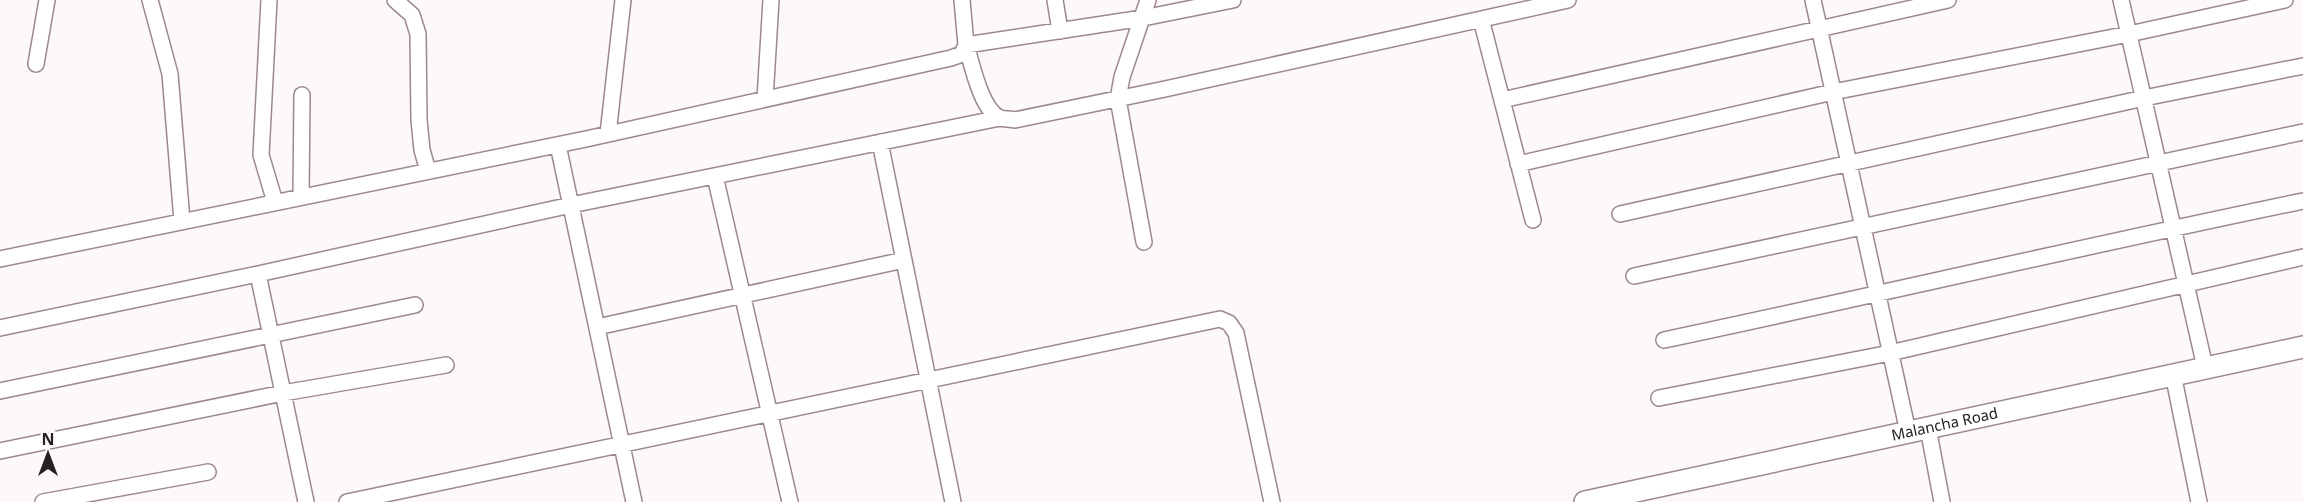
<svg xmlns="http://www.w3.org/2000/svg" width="2303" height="502" viewBox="0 0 2303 502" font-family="'Noto Sans',sans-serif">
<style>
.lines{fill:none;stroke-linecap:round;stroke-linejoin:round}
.street-casing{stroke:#9d898b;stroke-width:18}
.secondary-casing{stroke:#9d898b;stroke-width:24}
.street{stroke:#fff;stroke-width:15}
.secondary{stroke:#fff;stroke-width:21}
.labels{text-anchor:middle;stroke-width:4.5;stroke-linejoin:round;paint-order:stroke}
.street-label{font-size:15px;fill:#272020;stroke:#fdf8f9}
</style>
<rect width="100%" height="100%" fill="#fdf8f9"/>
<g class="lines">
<!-- street casing -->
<g class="street-casing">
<path id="street" d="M150 0 170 74 182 221
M269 0 261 155 275 202
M395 0 412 15 418 34 419 120 422 150 428 171
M1055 0 1060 31
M1233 0 1143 18 966 45C972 64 981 110 1000 118 1004 119 1010 119 1015 120L1165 89 1568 0
M1813 0 1908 432
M2121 0 2205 367
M1481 19 1533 220
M36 64 47 0
M765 99 771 0
M1502 100 1948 0
M608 134 623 0
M880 142 953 502
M558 145 634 502
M1518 164 1833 92 2129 34 2285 0
M715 176 790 502
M301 197 302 95
M1620 214 2144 98 2303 66
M1144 242 1118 99 1122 77 1148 0
M0 259 586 139 951 58 962 54 966 45 962 0
M258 274 306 502
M1634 276 2303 132
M597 327 904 260
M0 328 258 274 571 205 1000 118
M1664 340C1877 295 2089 245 2303 201
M2173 374 2199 502
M0 391 415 305
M1659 398 1890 353 2303 257
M1928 428 1942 502
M0 451 283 393 446 365
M43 502 208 472
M347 502 1220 319 1229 323 1236 333 1272 502"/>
</g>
<!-- secondary casing -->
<g class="secondary-casing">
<g id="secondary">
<path id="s1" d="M1585 502 2303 347"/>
</g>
</g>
<!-- street -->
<use href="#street" class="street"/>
<!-- secondary -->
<use href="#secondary" class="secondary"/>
</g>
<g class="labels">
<!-- street labels -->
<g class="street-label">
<text dy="5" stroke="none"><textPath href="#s1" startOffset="368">Malancha Road</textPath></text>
</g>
</g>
<!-- north arrow -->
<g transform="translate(48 454)" stroke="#fdf8f9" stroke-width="4.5" paint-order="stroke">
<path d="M0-4.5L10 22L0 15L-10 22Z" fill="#272020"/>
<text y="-9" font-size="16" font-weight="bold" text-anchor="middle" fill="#272020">N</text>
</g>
</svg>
